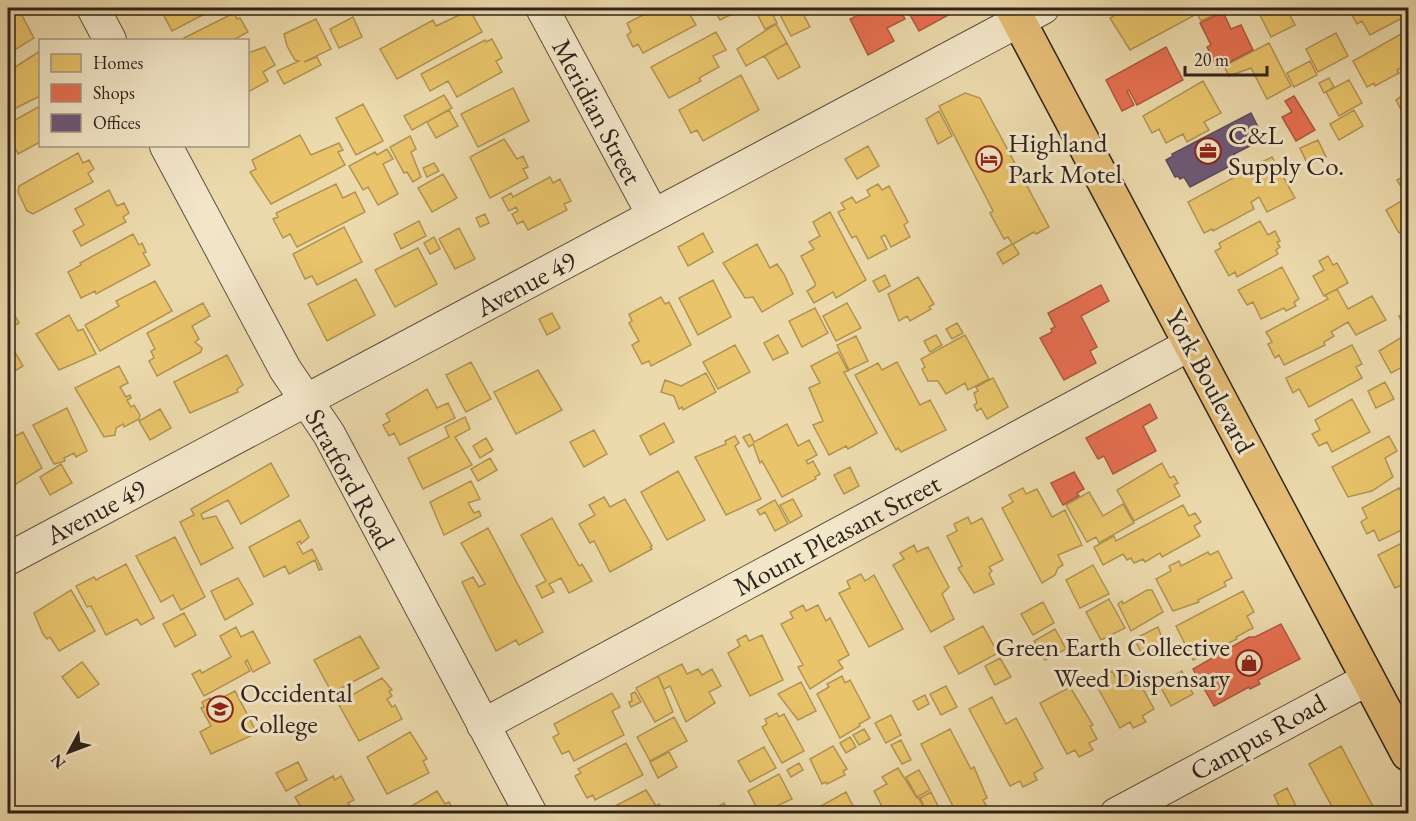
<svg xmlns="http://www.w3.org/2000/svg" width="1416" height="821" viewBox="0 0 1416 821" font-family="'EB Garamond',serif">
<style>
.homes{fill:#e9c46a;stroke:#b19453;stroke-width:1.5}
.shops{fill:#e76f51;stroke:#b05841;stroke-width:1.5}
.offices{fill:#6d597a;stroke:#5a495e;stroke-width:1.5}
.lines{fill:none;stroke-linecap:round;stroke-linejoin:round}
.minor-casing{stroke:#5e5141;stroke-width:34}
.major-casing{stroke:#2e231d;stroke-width:36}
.minor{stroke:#f3e7c9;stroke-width:32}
.major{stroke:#e6bd76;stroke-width:33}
.labels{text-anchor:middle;stroke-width:6;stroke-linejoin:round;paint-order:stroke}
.street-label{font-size:27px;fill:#2e231d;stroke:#f3e7c9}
.poi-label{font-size:27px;fill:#2e231d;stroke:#f3e7c9;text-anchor:start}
</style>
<rect width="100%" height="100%" fill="#ecdaac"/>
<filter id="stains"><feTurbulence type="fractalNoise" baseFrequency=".00333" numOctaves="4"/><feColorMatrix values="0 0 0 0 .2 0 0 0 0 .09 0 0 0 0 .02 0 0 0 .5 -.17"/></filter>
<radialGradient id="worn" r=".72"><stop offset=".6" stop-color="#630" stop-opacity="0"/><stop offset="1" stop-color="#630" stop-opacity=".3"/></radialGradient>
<!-- homes -->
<path class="homes" d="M13 8H18L34 38 8 54V11Z
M165 8H216L172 31 161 10Z
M657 8H674L675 11 686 8 696 25 643 53 638 44 633 47 627 35 631 32 627 23Z
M713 8H744L720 20Z
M754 8H769L777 23 765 29Z
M780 8H800L810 27 791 36 777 9Z
M1129 8H1188L1193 16 1130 50 1110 18Z
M1194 8H1214L1217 13 1201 21Z
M1266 8H1286L1295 25 1271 37 1258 11Z
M1348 8H1408V15L1370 35 1362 21 1357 24Z
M470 10 482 32 397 79 380 49 433 20 436 26Z
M234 13 237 19 240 18 248 32 233 40H186L184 38Z
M353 17 362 37 339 48 330 29Z
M316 19 331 49 304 62 317 57 321 65 284 84 277 71 299 61 295 60 287 46 284 34Z
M776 24 787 43 746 66 737 49Z
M1408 30V70L1403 71 1401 68 1397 70 1399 73 1375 86 1374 83 1367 87 1353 61Z
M716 32 726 50 713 56 719 67 699 78 701 81 669 98 651 67Z
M1336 33 1348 56 1318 72 1306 49Z
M492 39 502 58 496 61 502 72 457 97 448 81 430 91 421 74 485 40 486 42Z
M787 43 800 67 778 79 766 58 763 57Z
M1269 43 1291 86 1267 99 1251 68 1229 76 1224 66Z
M265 47 275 65 263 72 268 81 248 92V53Z
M40 51V96L8 112 9 71Z
M1310 61 1317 75 1294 87 1287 73Z
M741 75 759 110 703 141 697 130 691 133 679 110Z
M1329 78 1334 87 1324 93 1319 83Z
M1349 80 1362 103 1339 116 1326 92Z
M1203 81 1221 113 1204 122 1209 130 1187 142 1183 134 1166 143 1159 129 1152 133 1143 116Z
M513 88 529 121 478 147 461 114Z
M1408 91V123L1396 100Z
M965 93 980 98 1049 227 1036 234 1034 232 1013 244 1019 254 1003 264 997 253 1012 244 1008 237 1004 239 990 213 993 211 939 106Z
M444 95 452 108 412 130 404 116Z
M363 104 383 141 356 155 336 118Z
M40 106V142L18 154 16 150 8 154V124Z
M449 110 458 126 436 138 427 122Z
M1354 110 1363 126 1339 140 1330 124Z
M939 111 952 136 938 144 926 119Z
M300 135 311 155 339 143 343 150 338 152 345 165 271 204 250 172 256 169 252 160Z
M410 136 416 149 411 152 421 177 413 182 407 172 404 173 390 147Z
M504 139 517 159 523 156 528 167 523 169 528 178 490 198 470 157Z
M1318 140 1326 157 1308 165 1300 148Z
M868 146 879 166 857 179 845 159Z
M387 149 393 159 383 164 398 194 378 205 368 187 363 190 349 166 375 152 377 155Z
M78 153 83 163 89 160 94 169 88 173 93 182 33 214 27 211 18 192 19 186Z
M1272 157 1295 198 1267 212 1259 197 1251 202 1254 209 1213 231 1212 229 1204 233 1188 202 1235 177 1234 175Z
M434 163 439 171 427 177 423 168Z
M443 174 457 198 432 212 418 188Z
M1408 174V194L1406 195 1397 180Z
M550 177 553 183 560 179 571 201 564 204 567 210 528 230 523 221 517 224 512 214 518 211 516 207 509 211 502 198 511 193 513 197Z
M336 184 343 198 355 192 365 212 297 247 290 234 283 238 273 219 278 217 276 213Z
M878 184 882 190 889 186 908 222 904 225 910 237 891 247 885 235 881 237 887 249 868 259 856 236 852 238 838 212 845 209 841 203 852 197 856 203 870 196 867 190Z
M109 190 117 206 124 203 129 213 123 217 126 222 81 246 73 231 84 225 75 209Z
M1408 197V228L1399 233 1386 210Z
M830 212 866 280 836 298 833 292 814 303 807 291 815 286V283L801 256 814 249 809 242 820 236 813 222Z
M485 214 489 223 480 227 476 218Z
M419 221 426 236 401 249 394 234Z
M1260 221 1268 235 1275 231 1280 241 1277 242 1280 247 1276 250 1278 254 1237 277 1235 272 1229 276 1215 251 1221 248 1219 243Z
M344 227 362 262 317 285 312 276 305 279 293 254Z
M459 228 475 259 455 269 439 239Z
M703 233 713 252 688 266 678 247Z
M133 234 139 245 142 243 146 252 143 253 150 265 96 294 95 291 81 298 68 272 81 265 80 263Z
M434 237 440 249 430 254 424 243Z
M757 244 770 268 777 264 784 274 793 294 762 312 753 297 745 298 723 263Z
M418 248 437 284 395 307 375 270Z
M1328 256 1333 265 1337 263 1348 283 1324 296 1313 276 1324 270 1319 261Z
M1282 267 1299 299 1294 302 1296 306 1286 311 1284 308 1261 319 1253 302 1247 305 1238 290Z
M885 275 890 286 879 292 873 281Z
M918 277 934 304 929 307 931 309 910 321 907 316 899 321 888 294Z
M356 279 375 315 327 341 308 304Z
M713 280 731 317 698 335 679 298Z
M155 281 172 311 100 351 85 325 119 306 116 301Z
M1337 289 1348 309 1372 296 1386 320 1356 335 1348 322 1331 332 1334 336 1324 342 1325 345 1284 365 1279 355 1275 358 1268 344 1272 342 1266 332 1328 299 1325 295Z
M661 297 665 304 669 302 691 345 651 366 649 361 642 364 632 345 639 341 629 323 632 321 629 314Z
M8 303 19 323 8 329Z
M203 303 210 316 192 326 199 339 195 342 202 348 201 352 157 376 149 361 154 358 151 351 155 349 147 333Z
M847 303 861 328 836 341 823 316Z
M815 308 828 333 802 347 789 321Z
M1408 311V364L1391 373 1379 351 1407 334 1399 316Z
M552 313 560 328 547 335 539 319Z
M69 315 78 331 83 329 96 354 59 370 36 334Z
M957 323 963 333 952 339 946 329Z
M778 335 788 353 773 360 764 343Z
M936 335 942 345 930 352 924 341Z
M965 335 989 379 968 390 965 383 946 394 938 381H928L922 369 925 367 921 359Z
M856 336 868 361 849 370 837 345Z
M735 345 750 372 718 389 703 362Z
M1352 345 1362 364 1356 367 1362 378 1309 407 1299 389 1293 393 1286 378Z
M12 347 23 366 8 375V349Z
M838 352 848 371 844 372 877 433 848 449 846 446 829 455 813 425 823 421 809 388 820 383 811 366Z
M227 355 243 385 237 389 238 392 190 413 174 382Z
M471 362 491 399 466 412 446 375Z
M897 362 920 405 930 400 946 430 901 452 898 448 896 450 855 375 878 363 882 370Z
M119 366 128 383 120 387 126 397 130 395 131 398 127 400 131 407 134 405 140 415 139 419 124 427 123 424 116 428 115 435 104 437 75 388Z
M538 370 562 410 516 434 494 392Z
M706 373 716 392 683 410 682 407 679 409 674 396 661 392 665 380 681 386Z
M993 378 1008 407 987 419 981 408 977 411 974 405 977 403 974 393 978 391 976 387Z
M1385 382 1394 399 1376 408 1368 391Z
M427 389 437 408 448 403 455 418 400 445 394 433 389 436 383 425 390 421 386 414Z
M1352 399 1370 432 1332 452 1327 442 1319 446 1312 434 1320 430 1315 420Z
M67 408 87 451 76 457 74 453 64 458 65 461 54 464 33 425Z
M160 409 171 428 150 440 139 421Z
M465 417 470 429 455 437 472 465 423 489 408 458 449 437 445 427Z
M664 423 674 442 650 455 640 436Z
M787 424 798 446 809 440 817 455 806 461 808 464 813 461 820 474 815 477 816 479 782 497 762 461 760 463 753 444 749 447 743 437 750 434 754 442Z
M594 430 607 454 584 467 570 442Z
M23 432 42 468 8 489V440Z
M735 436 739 443 735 446 761 499 726 515 695 457 726 444 725 441Z
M1389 436 1397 451 1385 458 1393 477 1372 491 1348 497 1332 467Z
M486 438 493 450 480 458 473 446Z
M490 458 497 470 478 481 471 469Z
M271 463 289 496 241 524 228 500 201 514 203 519 216 516 233 548 201 565 180 522 194 515 191 509Z
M1162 463 1170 478 1174 476 1178 483 1174 485 1180 496 1134 521 1117 490Z
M61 464 72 483 50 495 40 477Z
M850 467 859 486 844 494 834 475Z
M678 471 705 520 667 540 641 492Z
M471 481 480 499 468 503 474 513 479 511 481 516 444 535 430 502Z
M1023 488 1026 494 1037 489 1052 517 1065 510 1082 545 1058 555 1063 565 1058 568 1055 575 1042 583 1002 508 1013 502 1009 495Z
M1399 488 1408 500V527L1379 541 1374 530 1367 534 1361 522 1367 518 1362 508Z
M1089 492 1103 516 1123 504 1134 523 1099 543 1096 537 1087 542 1066 505Z
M604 497 610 507 625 499 652 546 650 547 652 549 610 572 594 541 590 543 579 524 595 515 589 505Z
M793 499 802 516 790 523 780 505Z
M775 500 788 524 775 531 765 512 760 515 757 510Z
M1183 505 1189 516 1195 513 1201 522 1194 526 1200 536 1162 557 1160 553 1145 562 1143 559 1134 563 1131 558 1127 560 1123 554 1103 565 1094 547 1114 536 1116 541Z
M968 517 971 524 982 518 1003 560 989 567 992 571 989 574 994 584 974 593 958 568 962 566 947 536 957 531 954 524Z
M552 518 579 566 582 564 592 581 569 593 561 578 549 584 554 592 542 598 536 586 546 581 521 535Z
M300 520 309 537 301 544 300 541 297 543 303 554 312 549 322 569 319 570 315 560 289 574 285 566 264 577 249 547Z
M488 528 543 632 519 645 516 640 496 651 462 582 473 577 479 587 485 584 461 543Z
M175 537 205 597 181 610 173 595 161 602 136 556Z
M1408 540V582L1395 588 1378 555Z
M914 545 917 552 928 547 949 587 942 594 954 619 931 632 893 565 904 559 900 553Z
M1218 551 1232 578 1224 582 1226 586 1198 600 1199 602 1173 611 1156 579 1171 571 1169 566 1179 561 1181 566 1208 552 1210 555Z
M126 564 154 618 141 625 137 619 106 635 91 606 87 607 76 586 94 577 96 580Z
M1093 565 1109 594 1080 608 1066 580Z
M861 574 865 581 874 575 903 629 869 647 839 593 850 588 847 581Z
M238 578 253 604 225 620 211 591Z
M71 590 95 631 59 651 50 637 47 639 43 634 34 613Z
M1147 590H1152L1163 612 1131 631 1118 604 1122 601 1123 604Z
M1243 591 1254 612 1247 616 1253 628 1236 637 1237 639 1193 660 1176 626Z
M1109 599 1125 628 1101 640 1086 612Z
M1043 602 1054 623 1033 635 1021 614Z
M803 605 806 611 818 605 826 621 830 618 849 655 838 661 843 668 810 689 798 667 803 665 781 624 793 618 790 612Z
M184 613 196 635 175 647 163 624Z
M983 626 998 653 959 674 944 647Z
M236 627 241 637 253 631 270 663 253 672 247 660 245 662 250 671 204 696 192 674 200 670 202 673 231 657 220 636Z
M1158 627 1165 646 1144 657 1134 639Z
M1055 629 1066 649 1045 660 1034 641Z
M746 635 749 641 762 635 783 680 750 696 728 653 740 646 737 640Z
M360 636 379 668 332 693 314 660Z
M1000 658 1011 677 995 685 985 666Z
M82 662 99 684 78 698 62 677Z
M682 664 687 674 698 669 702 675 712 669 721 686 709 692 715 703 686 722 670 686 664 689 658 676Z
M1112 671 1117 680 1133 671 1154 709 1142 716 1146 722 1133 728 1130 722 1120 728 1094 681Z
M1182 671 1193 694 1171 706 1159 684Z
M658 676 673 712 655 722 636 688Z
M842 676 845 683 850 680 870 718 859 724 860 726 840 738 817 694 829 687 827 684Z
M382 678 392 690 389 691 392 696 387 699 392 707 395 705 402 719 359 741 338 703Z
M801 682 816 711 798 720 778 694Z
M946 686 957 707 941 715 930 694Z
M1070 687 1093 725 1090 726 1097 739 1089 743 1093 750 1079 757 1075 750 1067 754 1040 703Z
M235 691 257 733 211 754 200 732 211 726 201 708 204 707 202 702 210 698 212 703Z
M635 692 641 702 631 707 629 702 632 701 631 694Z
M612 693 620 707 612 711 624 735 574 761 569 751 562 754 553 737 559 734 554 724Z
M925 695 929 704 918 710 913 701Z
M992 697 1006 724 1016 718 1043 768 1034 773 1037 780 1023 787 1020 781 1010 786 969 709Z
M777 713 779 717 784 714 804 751 782 763 762 727 767 724 765 719Z
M891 715 901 735 886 743 875 723Z
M674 717 687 741 650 761 637 737Z
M864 729 870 739 859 745 853 735Z
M950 729 971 769 974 767 987 798 983 800 986 805 971 814H957L921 744Z
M410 732 427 759 423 761 429 773 387 794 367 757Z
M850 737 856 747 846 753 840 743Z
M901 740 911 760 902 764 891 745Z
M626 743 643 775 595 800 593 795 587 798 575 776 581 773 578 769Z
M833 746 847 769 843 771 845 775 827 784 826 782 822 784 810 759Z
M1341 746 1377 814H1336L1309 764Z
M764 747 776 768 750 782 738 761Z
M669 752 677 767 658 778 650 762Z
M298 762 307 780 286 791 276 773Z
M799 763 803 770 791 777 787 770Z
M898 768 917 798 918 797 927 813 886 814 874 791 887 784 882 777Z
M919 770 930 790 917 797 906 777Z
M779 774 792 799 760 814 748 791Z
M333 776 335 780 341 776 354 800 348 803 351 808 342 814H305L295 797Z
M1287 788 1300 814H1283L1274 795Z
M646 790 656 806 659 804 664 814 602 813Z
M437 791 445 804 449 802 456 814H398Z
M846 792 856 812 813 814 812 811Z
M931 792 942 814H928L920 798Z
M724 803 729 814H705Z"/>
<!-- shops -->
<path class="shops" d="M872 8H899L905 19 887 28 894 41 868 55 850 19Z
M906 8H952L954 12 919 31Z
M1223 12 1231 29 1241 25 1253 50 1218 68 1207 47 1211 45 1200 23Z
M1166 47 1183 80 1137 105 1129 90 1127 91 1134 105 1122 111 1106 80Z
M1294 96 1315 130 1296 141 1282 117 1292 112 1285 101Z
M1101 285 1109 301 1081 316 1097 347 1090 351 1096 363 1064 380 1040 338 1052 332 1051 329 1055 327 1048 313Z
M1150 404 1157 418 1143 426 1156 451 1113 474 1104 456 1098 459 1086 438Z
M1074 472 1084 489 1077 493 1079 496 1063 505 1051 483Z
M1281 624 1300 659 1258 680 1260 684 1250 689 1249 687 1214 706 1193 669 1249 637H1255Z"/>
<!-- offices -->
<path class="offices" d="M1251 113 1264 139 1234 154 1238 162 1190 187 1184 177 1180 179 1178 176 1175 177 1166 160 1173 156 1172 154Z"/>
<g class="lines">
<!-- minor casing -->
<g class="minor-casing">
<path id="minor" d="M93 8 110 40
M542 8 653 215
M166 146 285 369 329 434 531 814
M8 559 1043 8
M483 725 1191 344
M1116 814 1368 679"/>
</g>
<!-- major casing -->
<g class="major-casing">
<path id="major" d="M1012 8 1408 754"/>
</g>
<!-- minor -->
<use href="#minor" class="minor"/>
<!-- major -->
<use href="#major" class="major"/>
</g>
<!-- icons -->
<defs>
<g id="office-ring" transform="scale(1.35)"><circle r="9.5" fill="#f3e7c9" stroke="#8f2418" stroke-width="1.5"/><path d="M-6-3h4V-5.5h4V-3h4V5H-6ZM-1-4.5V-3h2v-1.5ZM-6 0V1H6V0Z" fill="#8f2418"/></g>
<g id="hotel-ring" transform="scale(1.35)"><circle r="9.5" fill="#f3e7c9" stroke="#8f2418" stroke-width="1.5"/><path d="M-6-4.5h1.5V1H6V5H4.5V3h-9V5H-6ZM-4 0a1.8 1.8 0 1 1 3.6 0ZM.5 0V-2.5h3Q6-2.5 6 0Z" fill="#8f2418"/></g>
<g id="shop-ring" transform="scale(1.35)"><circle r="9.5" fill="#f3e7c9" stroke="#8f2418" stroke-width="1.5"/><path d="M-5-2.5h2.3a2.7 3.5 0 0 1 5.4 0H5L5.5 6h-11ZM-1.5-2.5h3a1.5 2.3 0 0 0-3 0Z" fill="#8f2418"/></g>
<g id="university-ring" transform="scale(1.35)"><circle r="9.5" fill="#f3e7c9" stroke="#8f2418" stroke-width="1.5"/><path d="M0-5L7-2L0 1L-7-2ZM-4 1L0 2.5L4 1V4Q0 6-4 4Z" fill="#8f2418"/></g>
</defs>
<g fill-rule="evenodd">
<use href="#office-ring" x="1208" y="151"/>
<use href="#hotel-ring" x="989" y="159"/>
<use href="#shop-ring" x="1249" y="663"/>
<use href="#university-ring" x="220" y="709"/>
</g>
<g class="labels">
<!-- street labels -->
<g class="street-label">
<text transform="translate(597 112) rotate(62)" y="9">Meridian Street</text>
<text transform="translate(526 284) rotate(-28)" y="9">Avenue 49</text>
<text transform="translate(1210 381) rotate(62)" y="9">York Boulevard</text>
<text transform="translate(350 479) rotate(61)" y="9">Stratford Road</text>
<text transform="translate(96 512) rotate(-28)" y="9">Avenue 49</text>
<text transform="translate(837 535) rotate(-28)" y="9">Mount Pleasant Street</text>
<text transform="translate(1258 737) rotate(-29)" y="9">Campus Road</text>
</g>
<!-- poi labels -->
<g class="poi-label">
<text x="1228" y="144">C&amp;L<tspan x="1228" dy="31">Supply Co.</tspan></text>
<text x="1008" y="152">Highland<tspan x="1008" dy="31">Park Motel</tspan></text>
<text x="1230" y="656" text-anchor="end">Green Earth Collective<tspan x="1230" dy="31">Weed Dispensary</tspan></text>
<text x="240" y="702">Occidental<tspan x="240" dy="31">College</tspan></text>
</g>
</g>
<!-- margin -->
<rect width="1416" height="821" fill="none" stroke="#ecdaac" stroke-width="30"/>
<rect x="9" y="9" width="1398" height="803" fill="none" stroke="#2e231d" stroke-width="3"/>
<rect x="15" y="15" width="1386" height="791" fill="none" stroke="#2e231d" stroke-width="1.5"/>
<!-- legend -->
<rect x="39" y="39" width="210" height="108" fill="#f3e7c9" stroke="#a49984" stroke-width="1.5"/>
<rect x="51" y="54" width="30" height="18" fill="#e9c46a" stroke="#a49984" stroke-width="1.5"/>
<text x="93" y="69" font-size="18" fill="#2e231d">Homes</text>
<rect x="51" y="84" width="30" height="18" fill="#e76f51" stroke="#a49984" stroke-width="1.5"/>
<text x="93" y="99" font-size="18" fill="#2e231d">Shops</text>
<rect x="51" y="114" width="30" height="18" fill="#6d597a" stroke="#a49984" stroke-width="1.5"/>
<text x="93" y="129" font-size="18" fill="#2e231d">Offices</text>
<!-- north arrow -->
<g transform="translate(69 752) rotate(229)" stroke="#f3e7c9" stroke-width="4.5" paint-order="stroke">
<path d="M0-4.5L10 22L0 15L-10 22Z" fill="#2e231d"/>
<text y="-9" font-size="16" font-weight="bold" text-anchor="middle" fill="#2e231d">N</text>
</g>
<!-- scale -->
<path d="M1185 66v9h82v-9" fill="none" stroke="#2e231d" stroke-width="3"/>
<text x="1194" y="66" font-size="18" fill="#2e231d" stroke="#f3e7c9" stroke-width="4.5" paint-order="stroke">20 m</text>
<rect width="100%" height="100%" filter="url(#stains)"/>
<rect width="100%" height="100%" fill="url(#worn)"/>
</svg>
